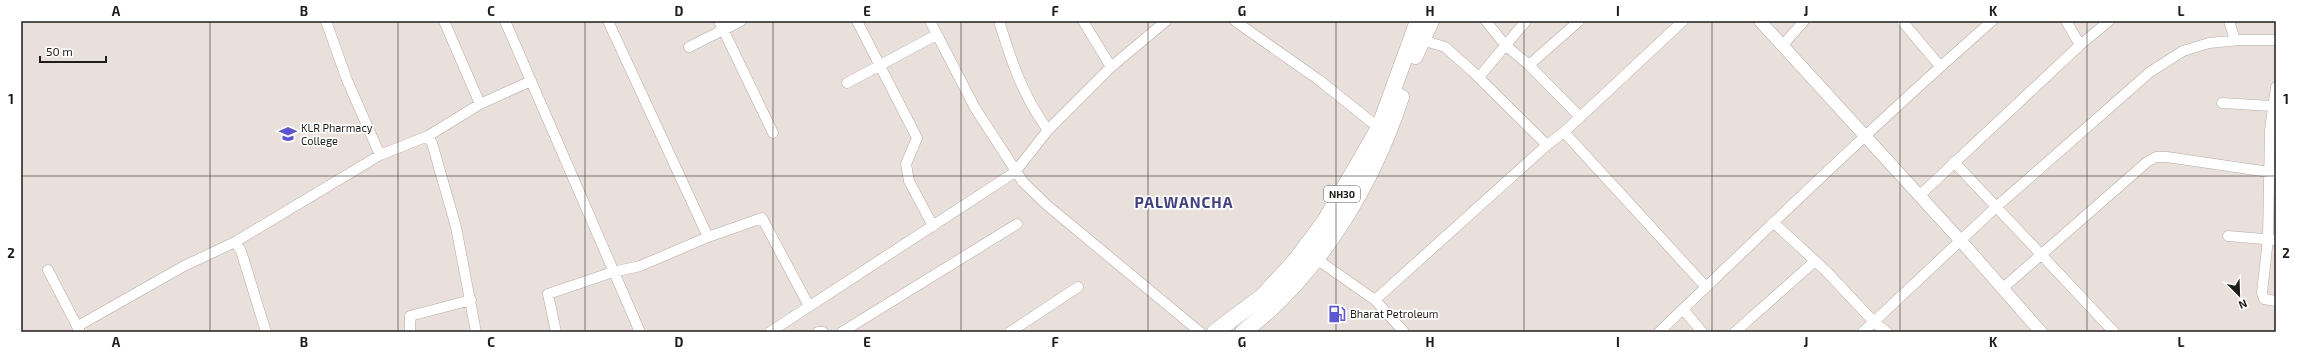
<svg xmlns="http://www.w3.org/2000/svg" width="2297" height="353" viewBox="0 0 2297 353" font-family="'Exo 2',sans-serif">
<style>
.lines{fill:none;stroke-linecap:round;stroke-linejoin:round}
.minor-casing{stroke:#b4aaa6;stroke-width:11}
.tertiary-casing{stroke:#b4aaa6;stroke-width:13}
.trunk-casing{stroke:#b4aaa6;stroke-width:17}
.minor{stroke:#fff;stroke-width:10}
.tertiary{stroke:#fff;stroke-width:12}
.trunk{stroke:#fff;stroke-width:16}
.grid{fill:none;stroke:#1f1c1a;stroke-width:1;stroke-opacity:0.55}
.labels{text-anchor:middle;stroke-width:3.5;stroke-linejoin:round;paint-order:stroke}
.shield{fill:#fff;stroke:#62605f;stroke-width:1}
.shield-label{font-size:10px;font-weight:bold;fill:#1f1c1a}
.poi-label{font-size:11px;fill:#1f1c1a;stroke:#fff;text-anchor:start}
.district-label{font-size:15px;font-weight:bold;letter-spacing:1px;fill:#42427f;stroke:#fff}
.neatline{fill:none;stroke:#1f1c1a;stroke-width:1.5}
.grid-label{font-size:13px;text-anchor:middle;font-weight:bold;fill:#1f1c1a}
</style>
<rect width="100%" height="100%" fill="#eae0db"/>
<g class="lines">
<!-- minor casing -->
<g class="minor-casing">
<path id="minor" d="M444 21 480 104
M505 21 640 332
M608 21 708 237
M719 21 773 133
M857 21 917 138 906 164 909 181 933 226
M930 21 975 108 1023 182 1048 206 1200 332
M999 21C1011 60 1023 97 1048 130
M1083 21 1111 67
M1235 21 1319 80 1379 128
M1486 21 1505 45 1529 65 1580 117
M1902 21 1940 66
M2066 21 2080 45
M2229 21 2235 40
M1422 40 1445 47 1472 71 1547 145
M1782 46 1804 21
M689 47 741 21
M1529 65 1579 21
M1479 77 1526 21
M847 83 936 35
M2276 87 2270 130 2268 239 2262 293 2264 299 2276 301
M2222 103 2272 106
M1564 132 1706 287
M428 136 432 143 456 227 476 332
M380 155 428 136 480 104 531 81
M1954 162 2114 332
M1920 195 2080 45 2109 21
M1773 222 1826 271 1874 322 1887 332
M2228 236 2276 240
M235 242 241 251 266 332
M1315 255V258L1375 300 1404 332
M48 270 80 332
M2003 288 2147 162 2156 157H2167L2276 173
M1375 300 1547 145 1564 132 1683 21
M1683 309 1702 332
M78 326 184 266 235 242 380 155 347 80 326 21
M410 332V316L471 300
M556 332 548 294 613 272 640 266 708 237 762 218 809 306
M770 332 1015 172 1048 130 1111 67 1166 21
M818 332H823
M842 332 1017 224
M1010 332 1078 287
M1659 332C1769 227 1878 121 1992 21
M1735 332 1815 261
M1863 332 1995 208 2150 72 2183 51 2209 43 2240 40H2276"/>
</g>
<!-- tertiary casing -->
<g class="tertiary-casing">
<path id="tertiary" d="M1760 21 1960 240 2041 332"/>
</g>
<!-- trunk casing -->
<g class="trunk-casing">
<path id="trunk" d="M1415 56 1431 21
M1215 332 1263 296 1296 260 1325 221 1379 128 1418 21
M1243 332C1318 275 1372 186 1401 97"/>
</g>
<!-- minor -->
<use href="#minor" class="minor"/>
<!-- tertiary -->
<use href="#tertiary" class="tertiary"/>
<!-- trunk -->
<use href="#trunk" class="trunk"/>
</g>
<!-- grid -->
<path class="grid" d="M210 21V332M398 21V332M585 21V332M773 21V332M961 21V332M1148 21V332M1336 21V332M1524 21V332M1712 21V332M1900 21V332M2087 21V332M21 176H2276"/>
<!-- icons -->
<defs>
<g id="university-bare" transform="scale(1.38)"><path d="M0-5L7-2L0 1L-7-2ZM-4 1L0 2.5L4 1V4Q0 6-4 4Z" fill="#5e56ce" stroke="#fff" stroke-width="2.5" paint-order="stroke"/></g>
<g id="fuel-bare" transform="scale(1.38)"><path d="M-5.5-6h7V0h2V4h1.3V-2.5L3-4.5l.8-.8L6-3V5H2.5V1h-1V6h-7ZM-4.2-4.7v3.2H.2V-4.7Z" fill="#5e56ce" stroke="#fff" stroke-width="2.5" paint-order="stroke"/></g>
</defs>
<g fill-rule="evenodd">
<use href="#university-bare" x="288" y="134"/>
<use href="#fuel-bare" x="1337" y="314"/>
</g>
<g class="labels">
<!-- shield labels -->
<rect class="shield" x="1324" y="186" width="36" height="16" rx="3"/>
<g class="shield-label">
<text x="1342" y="198">NH30</text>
</g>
<!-- poi labels -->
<g class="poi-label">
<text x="301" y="132">KLR Pharmacy<tspan x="301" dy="13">College</tspan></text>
<text x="1350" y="318">Bharat Petroleum</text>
</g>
<!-- district labels -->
<g class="district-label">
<text x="1184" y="208">PALWANCHA</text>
</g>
</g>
<!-- border -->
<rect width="2297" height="353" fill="none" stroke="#ffffff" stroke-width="44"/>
<!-- north arrow -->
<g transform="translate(2239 295) rotate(157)" stroke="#ffffff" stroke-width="3" paint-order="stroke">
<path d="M0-3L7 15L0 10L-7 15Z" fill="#1f1c1a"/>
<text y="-6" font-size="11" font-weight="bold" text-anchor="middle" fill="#1f1c1a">N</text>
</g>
<!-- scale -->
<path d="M40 56v6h66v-6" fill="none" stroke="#1f1c1a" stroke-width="2"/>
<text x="46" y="56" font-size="12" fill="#1f1c1a" stroke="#ffffff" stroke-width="3" paint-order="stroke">50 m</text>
<rect x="22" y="22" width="2253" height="309" class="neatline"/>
<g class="grid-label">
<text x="116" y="16">A</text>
<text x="304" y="16">B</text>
<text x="491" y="16">C</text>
<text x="679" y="16">D</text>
<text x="867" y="16">E</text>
<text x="1055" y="16">F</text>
<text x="1242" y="16">G</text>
<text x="1430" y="16">H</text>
<text x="1618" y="16">I</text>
<text x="1806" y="16">J</text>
<text x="1993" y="16">K</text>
<text x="2181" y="16">L</text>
<text x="11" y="104">1</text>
<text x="2286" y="104">1</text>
<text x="11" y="258">2</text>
<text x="2286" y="258">2</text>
<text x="116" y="347">A</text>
<text x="304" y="347">B</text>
<text x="491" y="347">C</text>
<text x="679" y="347">D</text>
<text x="867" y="347">E</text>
<text x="1055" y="347">F</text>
<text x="1242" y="347">G</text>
<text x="1430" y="347">H</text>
<text x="1618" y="347">I</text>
<text x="1806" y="347">J</text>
<text x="1993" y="347">K</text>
<text x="2181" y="347">L</text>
</g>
</svg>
